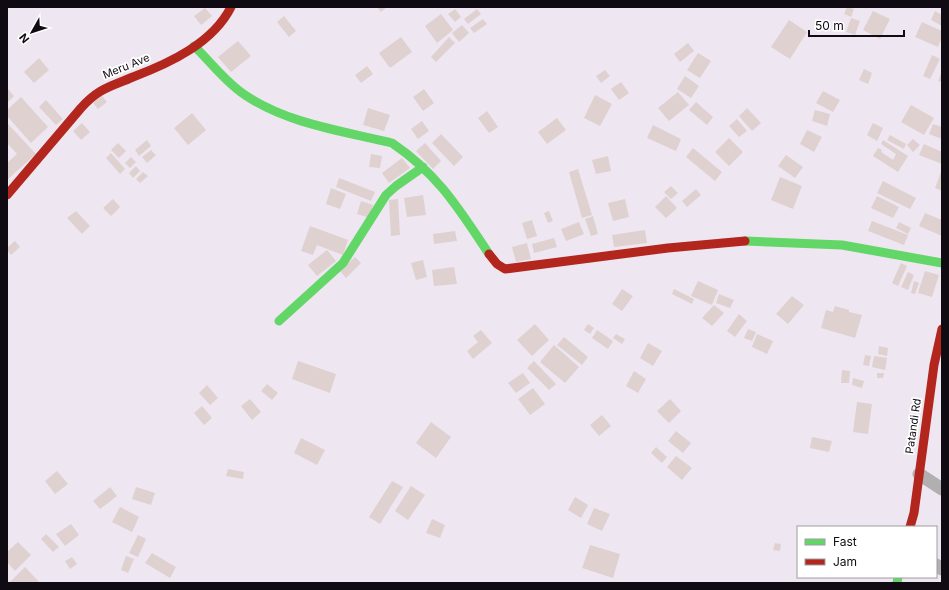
<svg xmlns="http://www.w3.org/2000/svg" width="949" height="590" viewBox="0 0 949 590" font-family="Inter,sans-serif">
<style>
.building{fill:#dfd1cf}
.lines{fill:none;stroke-linecap:round;stroke-linejoin:round}
.street{stroke:#b2afb0;stroke-width:13}
.fast{stroke:#63d668;stroke-width:9}
.jam{stroke:#b3261e;stroke-width:9}
.labels{text-anchor:middle;stroke-width:3.5;stroke-linejoin:round;paint-order:stroke}
.street-label{font-size:11px;fill:#100b12;stroke:#fff}
</style>
<rect width="100%" height="100%" fill="#eee6f1"/>
<!-- building -->
<path class="building" d="M377 7H387L381 12Z
M847 7 854 9 851 17 844 14Z
M205 8 212 16 201 25 194 16Z
M455 9 461 17 455 22 448 14Z
M477 9 481 14 468 24 464 19Z
M873 11 890 19 880 39 863 30Z
M935 11 942 15V26L931 20Z
M441 14 453 30 437 43 425 26Z
M284 16 296 31 289 37 277 22Z
M851 18 860 21 855 35 846 32Z
M483 19 487 24 474 33 470 28Z
M789 20 807 32 790 59 771 47Z
M922 22 942 31V37L938 47 915 37Z
M462 25 469 33 459 42 452 33Z
M401 37 412 52 390 68 379 53Z
M449 37 455 43 436 62 431 57Z
M238 41 251 56 231 72 218 57Z
M688 43 694 51 680 62 674 54Z
M698 53 711 61 700 78 687 70Z
M932 55 940 59 930 79 923 76Z
M39 58 49 70 34 83 24 72Z
M367 66 373 74 361 83 355 75Z
M864 69 872 73 868 84 859 80Z
M605 70 610 76 601 83 596 76Z
M942 71V82L938 81Z
M685 76 699 86 691 98 677 89Z
M621 82 629 93 619 100 611 89Z
M7 88 14 96 7 103Z
M424 89 434 103 423 111 413 97Z
M823 91 840 100 833 112 816 103Z
M678 92 689 105 669 121 658 108Z
M595 95 612 104 600 126 584 118Z
M102 96 107 102 98 109 93 103Z
M21 97 48 127 31 143 7 116V110Z
M46 100 63 119 56 125 39 107Z
M696 102 713 117 707 125 689 110Z
M911 105 934 118 924 135 901 122Z
M368 108 390 115 384 131 363 125Z
M747 108 761 123 752 131 739 116Z
M815 110 830 114 827 126 812 121Z
M487 111 498 127 489 133 478 118Z
M192 113 206 130 188 145 174 128Z
M557 118 566 130 547 144 538 132Z
M737 119 747 131 739 137 729 126Z
M422 121 429 131 418 139 411 129Z
M7 123 36 154 8 179 7 178V163L17 154 7 143Z
M82 123 90 132 81 140 73 131Z
M873 123 883 128 877 141 867 135Z
M933 124 942 127V139L929 134Z
M653 125 681 139 676 151 647 138Z
M807 130 822 137 814 152 800 144Z
M441 134 463 157 454 166 432 143Z
M890 135 906 144 904 149 887 140Z
M729 138 743 152 729 166 715 152Z
M913 139 920 145 913 152 907 145Z
M147 140 151 146 139 156 135 150Z
M883 140 908 156 898 172 873 156 878 148 882 150 881 152 893 160 896 154 881 144Z
M118 143 126 151 119 158 111 150Z
M425 143 441 161 433 169 416 151Z
M924 144 942 152V164L919 155Z
M693 148 722 172 715 181 686 157Z
M151 150 156 155 147 163 142 157Z
M111 153 125 169 120 174 106 158Z
M371 154 382 156 380 168 369 167Z
M786 155 803 167 795 178 778 166Z
M608 156 611 171 596 174 592 160Z
M131 157 136 162 130 168 125 163Z
M402 158 410 168 389 183 382 173Z
M136 166 140 171 133 178 129 173Z
M578 169 592 215 582 218 569 172Z
M942 169V191L935 188Z
M143 172 148 176 140 183 136 179Z
M780 177 802 186 793 209 771 200Z
M339 178 375 192 371 201 336 187Z
M883 181 916 198 910 209 877 193Z
M671 186 678 193 671 199 664 192Z
M331 188 346 194 340 209 326 204Z
M696 189 701 195 687 207 682 201Z
M423 195 426 215 407 217 404 198Z
M666 196 677 208 666 218 655 207Z
M877 196 899 207 893 218 871 208Z
M113 199 120 207 111 216 103 208Z
M398 199 400 235 391 236 389 200Z
M625 199 629 217 613 221 608 203Z
M361 201 373 205 370 218 357 214Z
M76 211 90 226 82 234 67 218Z
M549 211 553 221 548 223 544 213Z
M925 213 942 220V236L919 226Z
M593 216 598 234 591 236 585 219Z
M532 220 537 236 527 239 522 223Z
M872 221 908 235 904 245 868 231Z
M579 222 584 234 566 241 561 229Z
M899 222 911 228 908 234 896 228Z
M310 226 348 240 343 255 317 245 313 255 301 251Z
M645 230 647 243 614 247 612 235Z
M455 231 457 241 434 244 433 234Z
M554 238 557 247 534 253 532 244Z
M15 241 20 247 11 255 7 250V248Z
M527 243 531 259 516 262 512 247Z
M327 250 336 261 317 276 308 265Z
M355 257 361 263 346 278 340 271Z
M423 260 427 277 416 280 411 263Z
M901 263 907 266 898 286 892 283Z
M454 267 457 284 434 286 432 270Z
M925 271 939 275 932 297 918 293Z
M908 272 914 275 908 290 901 287Z
M698 281 718 290 712 305 691 296Z
M914 281 919 283 915 294 911 293Z
M622 289 633 296 622 311 612 304Z
M674 289 694 299 692 304 672 294Z
M719 294 734 300 730 308 716 303Z
M792 296 804 305 788 324 776 314Z
M714 305 724 313 712 326 702 318Z
M835 306 849 310V312L862 315 855 338 821 328 826 310 833 312Z
M739 314 747 321 735 337 727 331Z
M535 324 549 340 532 356 517 340Z
M588 324 594 328 590 334 584 330Z
M748 329 756 332 752 341 744 338Z
M481 330 492 343 473 359 467 351 478 342 473 336Z
M597 330 613 341 608 349 592 338Z
M616 334 625 339 622 344 613 338Z
M757 334 773 341 767 354 752 347Z
M564 337 588 357 582 365 557 345Z
M648 343 662 351 653 366 640 358Z
M554 345 579 367 565 383 540 362Z
M879 346 888 348 887 356 878 354Z
M865 355 871 356 869 366 863 365Z
M874 356 887 358 885 370 872 367Z
M298 361 336 374 330 393 292 379Z
M534 361 556 384 549 390 527 368Z
M842 370 850 371 849 383H841Z
M634 371 646 379 638 393 626 386Z
M523 373 530 383 516 393 508 383Z
M877 373H884L883 378H877Z
M853 378 864 381 862 388 852 385Z
M267 384 278 393 272 400 261 391Z
M207 385 218 398 210 405 199 393Z
M533 388 545 404 530 415 518 399Z
M250 399 261 412 252 420 241 406Z
M670 399 681 411 669 423 657 411Z
M857 402 872 404 868 434 853 432Z
M202 406 212 418 204 425 194 413Z
M602 415 611 426 599 436 590 425Z
M431 422 451 437 436 458 416 443Z
M676 431 691 443 683 453 668 441Z
M812 437 832 441 829 452 810 448Z
M301 438 325 450 317 465 294 453Z
M656 447 667 457 662 463 651 453Z
M676 456 692 468 682 480 667 467Z
M228 469 244 472 243 479 226 476Z
M57 471 68 484 55 494 45 481Z
M392 481 403 487 380 524 369 517Z
M411 486 425 495 408 520 395 511Z
M110 487 117 496 100 509 93 501Z
M136 487 155 493 151 505 132 499Z
M575 497 588 505 581 518 568 510Z
M120 507 139 517 132 532 112 522Z
M594 508 610 514 602 531 587 524Z
M432 519 445 525 440 538 426 533Z
M71 524 79 535 65 546 56 534Z
M46 534 59 547 53 552 41 539Z
M138 535 146 539 138 557 129 553Z
M18 542 31 555 15 571 7 562V552Z
M775 543 781 544 780 551 773 550Z
M590 545 620 554 613 578 582 568Z
M152 553 176 567 170 578 145 563Z
M126 556 134 559 128 573 121 570Z
M72 557 77 564 70 569 65 561Z
M25 567 40 583H9Z"/>
<g class="lines">
<!-- street -->
<path class="street" d="M919 474 942 489
M936 565 942 569"/>
<!-- fast -->
<path class="fast" d="M194 46C211 62 225 82 245 95 288 124 343 131 392 143 438 174 459 209 489 254
M745 241 842 245 942 263
M279 321 343 263 386 195 396 186 423 167
M897 583 898 577"/>
<!-- jam -->
<path class="jam" d="M7 195 81 108C99 88 110 87 133 77 170 63 213 43 231 7
M489 254 497 264 505 269 668 248 745 241
M910 527 914 513 934 365 942 329"/>
</g>
<g class="labels">
<!-- street labels -->
<g class="street-label">
<text transform="translate(126 66) rotate(-22)" y="4">Meru Ave</text>
<text transform="translate(913 426) rotate(-82)" y="4">Patandi Rd</text>
</g>
</g>
<!-- border -->
<rect width="949" height="590" fill="none" stroke="#100b12" stroke-width="16"/>
<!-- legend -->
<rect x="797" y="526" width="140" height="52" fill="#ffffff" stroke="#9f9da0"/>
<rect x="805" y="539" width="20" height="6" fill="#63d668" stroke="#9f9da0"/>
<text x="833" y="546" font-size="12" fill="#100b12">Fast</text>
<rect x="805" y="559" width="20" height="6" fill="#b3261e" stroke="#9f9da0"/>
<text x="833" y="566" font-size="12" fill="#100b12">Jam</text>
<!-- north arrow -->
<g transform="translate(32 32) rotate(231)" stroke="#ffffff" stroke-width="3" paint-order="stroke">
<path d="M0-3L7 15L0 10L-7 15Z" fill="#100b12"/>
<text y="-6" font-size="11" font-weight="bold" text-anchor="middle" fill="#100b12">N</text>
</g>
<!-- scale -->
<path d="M809 30v6h95v-6" fill="none" stroke="#100b12" stroke-width="2"/>
<text x="815" y="30" font-size="12" fill="#100b12" stroke="#ffffff" stroke-width="3" paint-order="stroke">50 m</text>
</svg>
